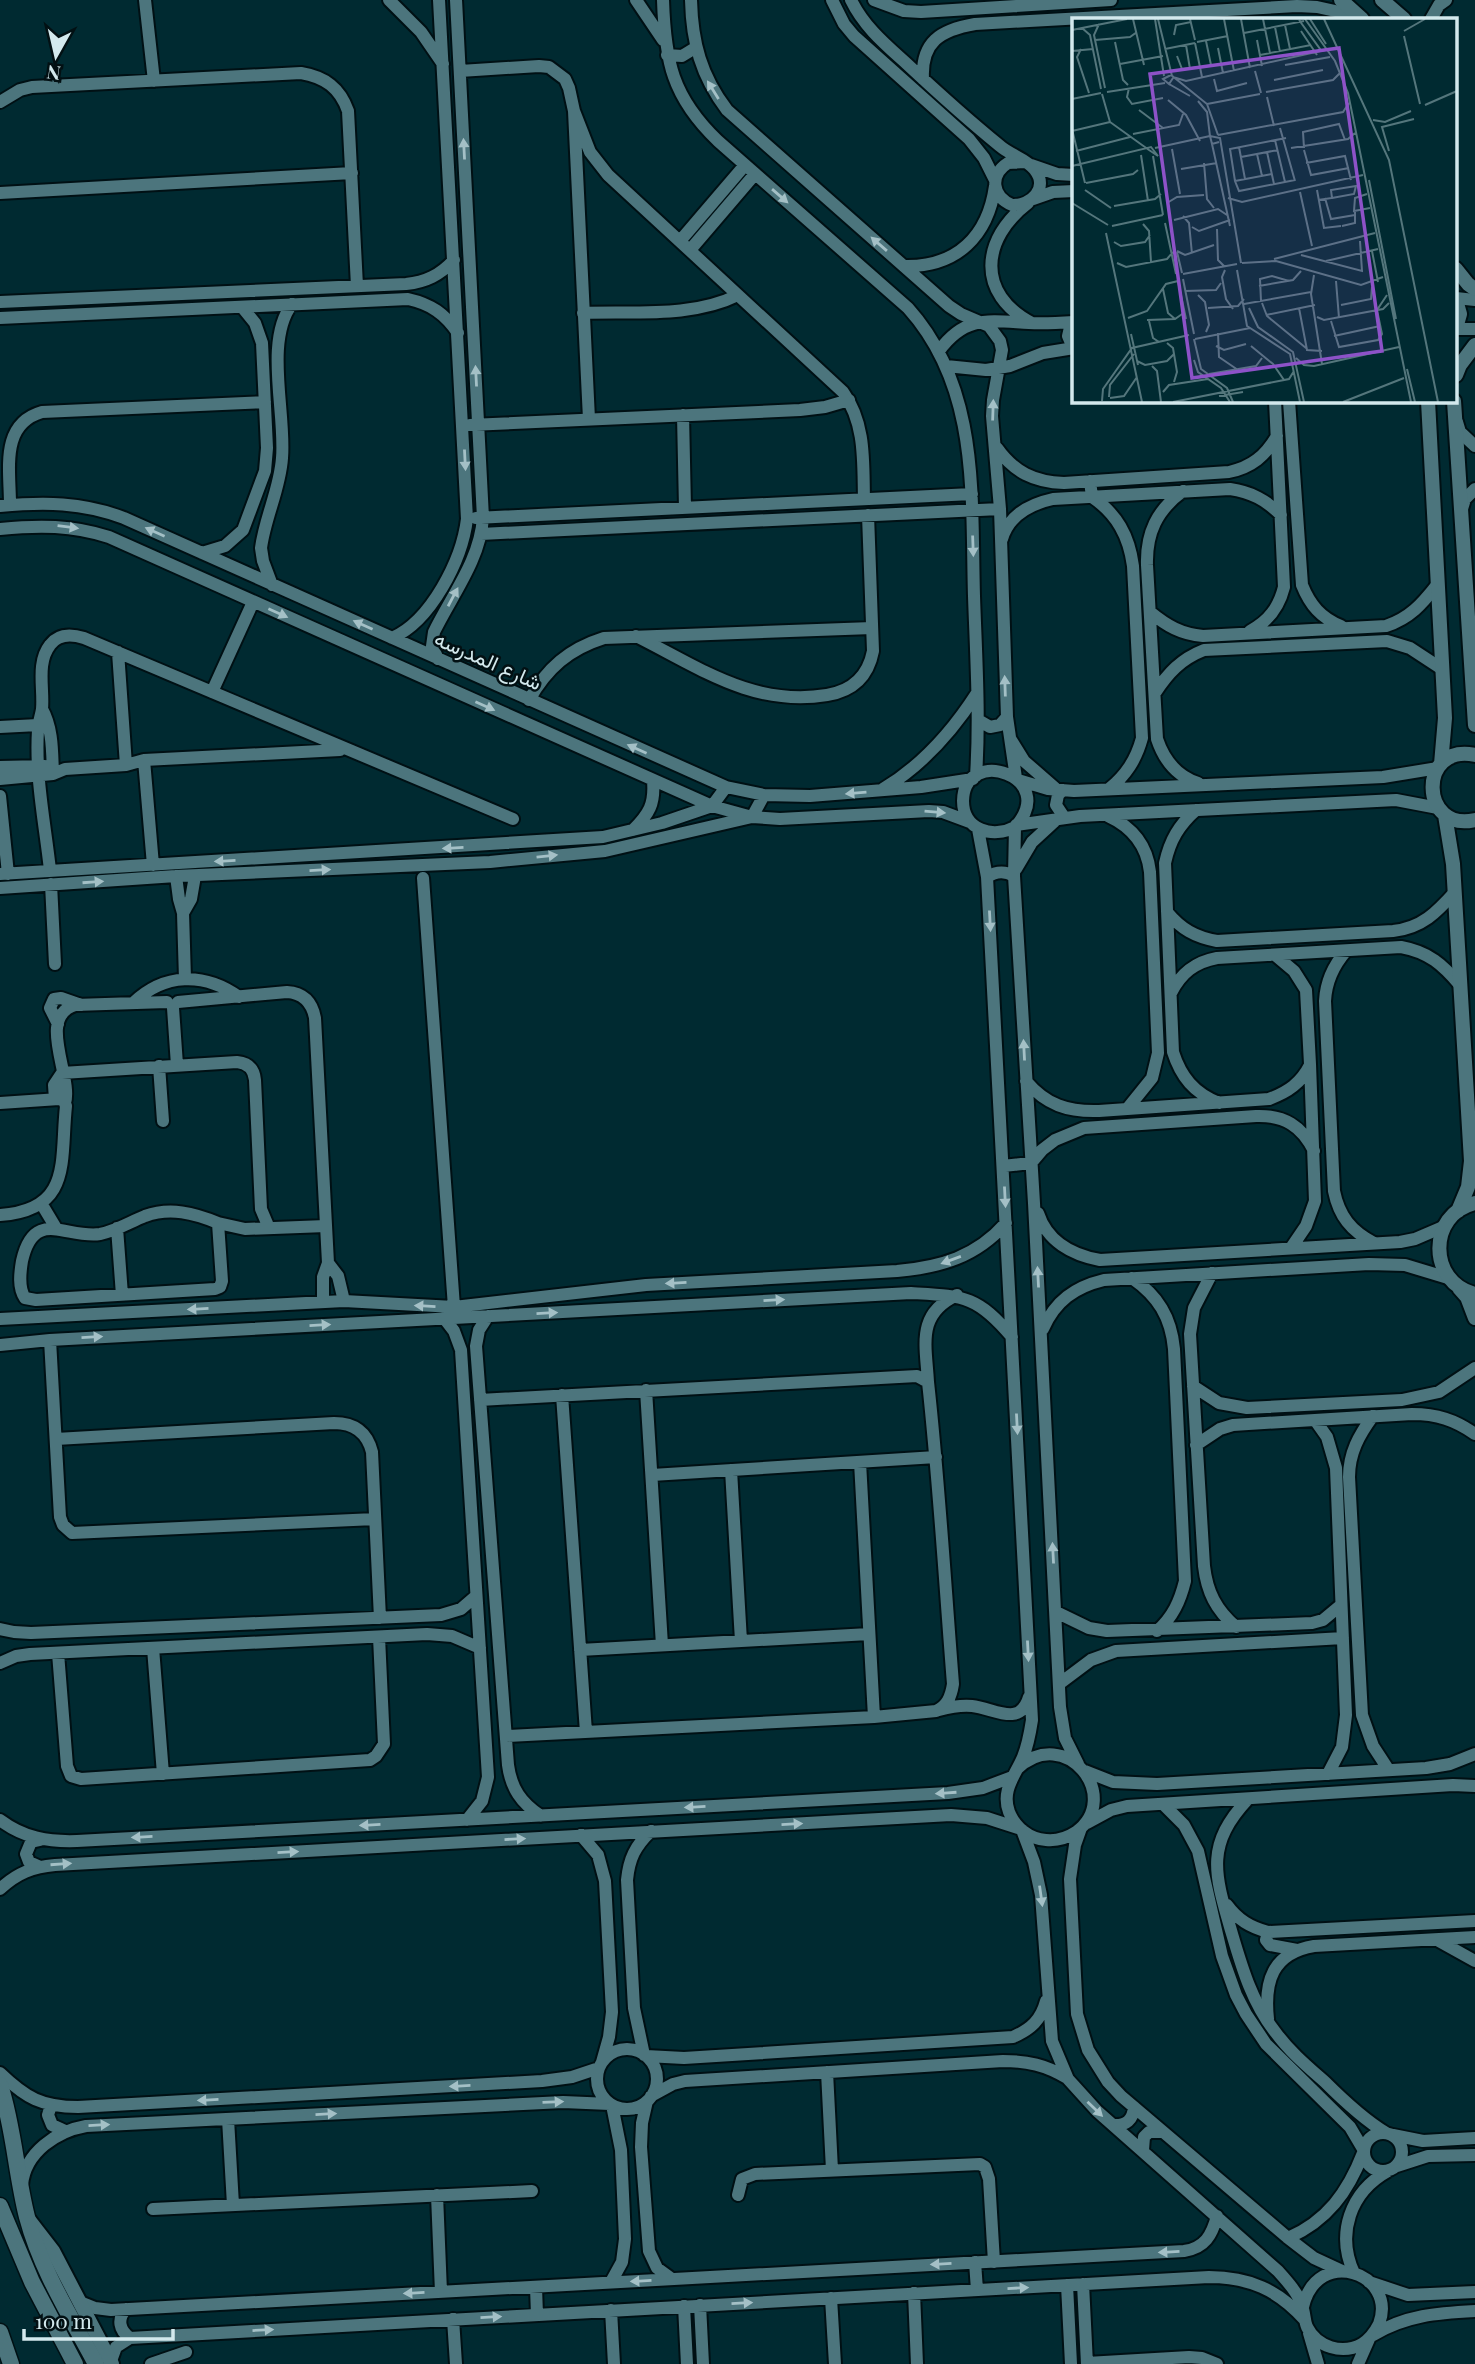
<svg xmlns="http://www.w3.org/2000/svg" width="1475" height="2364" viewBox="0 0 1475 2364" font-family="'Playfair Display',Vazirmatn,serif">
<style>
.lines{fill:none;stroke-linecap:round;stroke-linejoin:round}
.minor-casing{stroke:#001014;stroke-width:16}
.tertiary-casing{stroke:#001014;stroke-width:18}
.secondary-casing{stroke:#001014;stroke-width:19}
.minor{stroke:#4c757d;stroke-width:12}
.tertiary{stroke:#4c757d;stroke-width:14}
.secondary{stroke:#4c757d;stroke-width:16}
.oneway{fill:#a4c0c6}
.labels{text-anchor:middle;stroke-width:5;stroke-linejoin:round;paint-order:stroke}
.street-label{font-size:21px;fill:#d3e9ed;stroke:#021013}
.inset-road{fill:none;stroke:#54767c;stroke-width:2}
.view{fill:#8d52c8;fill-opacity:0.15;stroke:#8d52c8;stroke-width:3.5}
.inset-edge{fill:none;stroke:#d3e9ed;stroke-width:3.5}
</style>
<rect width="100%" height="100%" fill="#002a31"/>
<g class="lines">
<!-- minor casing -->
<g class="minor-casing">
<path id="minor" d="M145 0 154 81
M389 0 421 32 443 64
M636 0 663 40
M663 0C665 61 672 97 718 141L908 308C980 388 971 495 974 596 976 656 980 716 976 776
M691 0C692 42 701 76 727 110L949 306 961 314 989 326 1000 341 1002 350 993 400 992 416 1000 509 1007 717 1016 778
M832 0 844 24 854 36 969 139 984 158 995 180
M851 0C864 27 886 45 907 64 937 92 968 120 1000 146 1010 155 1027 159 1035 170 1049 188 1031 206 1012 205 992 197 989 175 1008 163L1025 162
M874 0 904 11 921 12 1111 0
M1431 19 1439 5 1446 0
M667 55 682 56 695 48
M460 71 539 66 549 67 565 79 569 88 574 111 589 419
M923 79C921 42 940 30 975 24L1297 6 1317 7 1358 16
M0 102 20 90 32 87 301 73C325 77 340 88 348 111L357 286
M574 111 590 152 608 175 843 392C866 424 863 462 864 499
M1031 165 1057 174 1074 175
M0 193 352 173
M1033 199 1053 192 1074 191
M1028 203C981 239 976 294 1032 323
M680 241 745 165
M690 250 755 174
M905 266C957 267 988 236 995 186
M1456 298 1475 300
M0 302 406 284C426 282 440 275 454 260
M583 313C634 311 692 318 738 295
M0 318 408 299C431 304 445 314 458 333
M1071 323 1068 336 1073 348
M1456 329H1475
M939 351C965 315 989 321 1029 323 1044 324 1059 323 1074 322
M946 366 986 370 1010 366 1043 353 1074 348
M1289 401 1302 585C1310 605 1321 618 1341 626
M683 415 685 508
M1457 422 1460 432 1475 446
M470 425 800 410 825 407 849 400
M997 448C1014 472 1034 482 1064 483L1229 472C1252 467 1265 456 1277 436
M1090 481 1092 497C1117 514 1129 536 1133 566L1142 738C1136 760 1126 775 1109 789
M1183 491C1157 510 1146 533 1147 565L1157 739C1164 760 1176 776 1198 783
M10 505C10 469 0 424 42 412L265 402
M0 506C44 502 82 502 124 518L726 787 764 795 810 796 921 787 973 779
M1462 509 1465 499 1475 489
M476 518 972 494
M0 529C39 525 72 525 109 537L712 806 752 817 780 819 929 811 943 812 970 822
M481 534 1000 509
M1002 539C1009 515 1030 504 1053 499L1230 489C1251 492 1266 500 1281 515
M202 553 225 546 243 530 265 471 267 448 262 343 255 323 242 307
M272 585 263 561 261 548C265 517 280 489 282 458 286 413 264 341 292 304
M1150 612C1167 626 1181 634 1203 636L1386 626C1410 618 1422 604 1437 585
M1250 631C1269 621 1279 607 1284 587L1275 401
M636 636C700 668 753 707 827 695 852 691 868 677 873 651L868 515
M392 638C431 621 462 560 467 519L439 0
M118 652 126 765
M438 659 432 646 434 632C452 595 480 560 483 518L456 0
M212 692 253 602
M1155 693C1168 673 1181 659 1204 650L1387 641 1410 648 1442 669
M529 700C547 668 569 649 604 638L872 628
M42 709C53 729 52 752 53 774
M978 720 990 727 1000 725 1007 717
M0 727 38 725
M1011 740 1024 761 1055 788
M144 760 153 865
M0 767 45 766
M0 779 53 774 65 769 126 765 144 760 340 750
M1018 780 1048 789 1074 791 1383 777 1438 768
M883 789C923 765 952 732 977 693
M1063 790 1058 795 1056 805 1064 817
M0 796 8 874
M1196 810C1179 825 1170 840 1165 863L1173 1052C1181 1077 1194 1093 1219 1103
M1108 816C1132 827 1147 845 1150 872L1158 1053 1152 1078 1127 1109
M1016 825 1080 816 1396 800 1438 808
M1015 827C993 839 963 830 963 801 964 744 1061 777 1015 827L1014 876 1034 1203 1060 1707 1065 1738 1078 1764
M978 829 987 877 1032 1720C1030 1733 1028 1745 1023 1757 1015 1776 1001 1790 1009 1812 1015 1827 1029 1839 1046 1840 1057 1841 1067 1838 1076 1832 1124 1797 1065 1723 1017 1769
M633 830C649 814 655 804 653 781
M1016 869 1032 842 1057 819
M50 870C45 824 35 777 38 730 38 723 41 716 42 709 44 689 36 663 50 645 58 634 71 634 84 638L513 819
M0 874 603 837 662 823 712 806 726 787
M176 876 179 899 183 913 185 979
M987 877C997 871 1005 871 1014 876
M423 878 454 1307
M51 884 55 964
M0 888 176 876 490 862 605 851 752 817 764 795
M1167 912C1181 929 1195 937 1217 941L1393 931C1422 928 1437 912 1455 892
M183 913 191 899 195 876
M1346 951C1333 966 1326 981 1325 1001L1334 1191C1339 1216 1351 1231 1374 1243
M1275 955 1294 971 1306 990 1310 1064 1315 1201 1306 1226 1291 1248
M1171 993C1181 973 1195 962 1217 958L1401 947C1429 952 1443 965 1460 985
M178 1002 287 992C303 993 312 1002 315 1018L328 1263 323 1277V1302
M133 1003C164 973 204 972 239 997
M173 1008 177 1065
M58 1024 50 1008 54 999 61 998 81 1005
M159 1066 163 1121
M1026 1081C1046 1105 1068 1112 1099 1111L1269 1099C1288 1092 1301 1083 1310 1065
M55 1099 54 1085 62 1073 237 1062C248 1063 254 1069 255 1080L261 1209 269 1228
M0 1103 59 1099 64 1101 66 1106C60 1160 73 1210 0 1215
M65 1103C73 1077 36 1017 75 1005L167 1002
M1003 1166 1031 1163 1042 1150 1055 1140 1084 1128 1256 1116C1284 1115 1302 1126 1314 1151
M41 1203 56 1228
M1038 1213C1047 1241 1072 1255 1100 1260L1400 1242 1415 1239 1443 1227
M218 1223C194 1213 170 1207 145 1216 130 1222 116 1231 100 1234 66 1239 34 1207 22 1261 20 1273 18 1288 25 1298L36 1300 215 1289 220 1287 222 1281 218 1223 245 1229 326 1226
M117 1228 122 1295
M328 1263 338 1276 344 1301
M1212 1273 1194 1308 1190 1334 1204 1566C1207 1592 1216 1610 1236 1627
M1132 1278C1158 1296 1171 1317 1174 1349L1185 1581C1180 1601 1173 1617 1157 1631
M488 1316 479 1330 476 1346 508 1765C511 1788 521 1803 541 1816
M444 1318 454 1331 461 1350 488 1777 482 1801 467 1820
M0 1319 344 1301 454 1307 646 1285 897 1271C941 1267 976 1257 1006 1223
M1043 1329C1055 1301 1075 1287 1104 1280L1369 1264 1405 1265 1448 1278
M50 1340 60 1517 63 1525 72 1533 375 1519
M0 1345 50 1340 911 1293C963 1296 977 1295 1012 1337
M928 1382C926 1345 916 1314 957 1295
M1193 1386 1219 1403 1247 1408 1402 1400 1439 1392 1475 1368
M646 1390 662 1645
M562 1395 586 1732
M480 1400 917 1376 928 1382C939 1482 945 1584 953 1684 951 1697 947 1706 936 1711L874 1717 506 1736
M1373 1416C1359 1435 1349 1453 1349 1477L1362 1715 1373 1746 1388 1769
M1315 1420 1327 1437 1336 1468 1346 1715 1342 1747 1328 1774
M56 1439 334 1423C354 1423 367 1432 372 1452L380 1618
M1196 1445 1220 1429 1233 1425 1412 1414C1437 1414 1455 1420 1475 1434
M860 1462 874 1717
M731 1470 741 1641
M652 1475 936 1457
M1056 1612 1089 1628 1107 1631 1312 1623 1323 1620 1341 1605
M0 1629 14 1632 31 1633 441 1615 461 1609 476 1596
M153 1648 163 1774
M580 1650 869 1634
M58 1653 67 1766 71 1776 81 1779 370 1760 376 1756 384 1744 379 1637
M0 1663 16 1656 30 1654 427 1634 452 1636 480 1648
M1059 1684 1091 1660 1116 1651 1343 1638
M939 1710C950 1707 961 1705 972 1706 994 1708 1020 1728 1029 1697
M1085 1771 1113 1782 1157 1784 1426 1768 1450 1764 1475 1754
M1248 1799C1206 1844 1214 1872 1230 1927 1241 1964 1251 2002 1276 2033 1290 2052 1308 2067 1325 2082 1344 2101 1363 2119 1386 2133
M1164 1805 1184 1825 1198 1851 1222 1956 1236 1995 1246 2014 1266 2044 1350 2127 1363 2149
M0 1820C24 1838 48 1842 77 1841L948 1793 983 1788 1012 1777
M1087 1823 1111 1810 1127 1806 1453 1785 1475 1786
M1081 1828 1075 1845 1070 1879 1077 2014 1088 2050 1108 2082 1121 2096 1288 2238 1314 2258 1342 2271
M1022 1830 1034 1862 1041 1895 1052 2041 1068 2079 1097 2111 1278 2271C1287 2281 1298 2293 1302 2306 1305 2313 1304 2320 1307 2327 1317 2347 1342 2355 1362 2344 1370 2339 1375 2332 1379 2324 1398 2273 1317 2245 1303 2307
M581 1835 598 1855 605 1881 612 2012 609 2037 602 2062
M38 1866 29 1862 26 1854 31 1842 40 1840
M0 1889C17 1873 33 1867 55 1865L951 1815 987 1818 1018 1828
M1227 1905C1238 1920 1250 1927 1268 1932L1475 1921
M1268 1932 1266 1940 1270 1945 1297 1950
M1439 1941 1475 1961
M1268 2019C1264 1982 1272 1953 1314 1946L1475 1937
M597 2079a30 30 0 1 1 60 0a30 30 0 1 1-60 0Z
M644 2055 634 2008 627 1880C629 1859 635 1846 651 1831
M646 2056 684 2058 1013 2037C1031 2029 1041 2020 1046 2001
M827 2072 832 2170
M0 2073C26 2098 42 2107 78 2107L542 2081 572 2077 599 2068
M651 2096 673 2084 685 2081 1003 2061C1027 2061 1046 2065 1067 2078
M647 2101 642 2123 641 2147 649 2251 657 2268 672 2279
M51 2105 48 2115 52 2125 65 2131
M228 2119 233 2205
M1113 2125C1126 2126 1133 2120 1134 2107
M1364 2152a19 19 0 1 1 38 0a19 19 0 1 1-38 0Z
M1393 2135 1423 2141 1475 2138
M1143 2150 1144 2137 1149 2132H1162
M1397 2166 1428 2156 1475 2155
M22 2185C25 2152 57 2131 86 2126L563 2102 610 2104
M437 2195 441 2292
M738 2195 742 2179 755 2174 980 2164 985 2167 989 2179 994 2262
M153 2209 532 2191
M1288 2238C1327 2221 1348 2192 1363 2153
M975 2262 977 2290
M1354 2273C1336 2234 1350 2192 1388 2171
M611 2282 622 2262 625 2239 621 2150 612 2105
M1369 2282 1408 2295 1475 2292
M1083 2284 1087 2364
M1067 2285 1071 2364
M536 2287 537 2315
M914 2293 917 2364
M831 2298 835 2364
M80 2302 95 2308 111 2310 1184 2251C1205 2248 1212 2235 1217 2216
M700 2305 703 2364
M684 2306 687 2364
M126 2309C117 2319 119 2330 130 2338
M611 2310 614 2364
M453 2319 456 2364
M1309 2333 1318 2364
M1373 2335C1406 2315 1438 2313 1475 2311
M111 2361 116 2347 130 2338 1209 2277C1249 2277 1278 2290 1304 2319
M1087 2363 1189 2357 1202 2358 1217 2364
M151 2364 186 2352
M1358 2364 1369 2339"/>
</g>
<!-- tertiary casing -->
<g class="tertiary-casing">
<path id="tertiary" d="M1341 0 1362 19
M1382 0 1404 19
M1456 269 1468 284 1475 289
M1456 300 1460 314 1456 328
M1456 375 1460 365 1475 345
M1428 401 1445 718 1441 764
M1454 401 1475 725
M1475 755C1417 743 1420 833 1475 820
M1445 815 1453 864 1471 1161 1468 1187 1458 1211
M1475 1203C1427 1214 1428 1283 1475 1294
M1459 1288 1467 1297 1475 1318
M29 2220 53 2251 112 2364"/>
</g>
<!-- secondary casing -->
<g class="secondary-casing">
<path id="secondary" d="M0 2085C14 2128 16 2174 27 2217 41 2270 71 2317 96 2364
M0 2206 32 2282 75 2364
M0 2332 11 2364"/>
</g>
<!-- minor -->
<use href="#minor" class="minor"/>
<!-- tertiary -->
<use href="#tertiary" class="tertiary"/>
<!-- secondary -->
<use href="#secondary" class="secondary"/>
</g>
<!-- one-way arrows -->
<defs><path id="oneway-solid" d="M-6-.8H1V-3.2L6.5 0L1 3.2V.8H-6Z" transform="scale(1.75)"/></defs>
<g class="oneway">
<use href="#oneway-solid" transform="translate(713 90) rotate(-122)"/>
<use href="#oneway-solid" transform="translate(464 149) rotate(-93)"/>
<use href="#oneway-solid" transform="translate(780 196) rotate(41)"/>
<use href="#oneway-solid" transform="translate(879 244) rotate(-139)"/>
<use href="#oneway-solid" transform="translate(476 376) rotate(-93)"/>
<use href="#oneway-solid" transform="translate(993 410) rotate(-88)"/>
<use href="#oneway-solid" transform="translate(465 460) rotate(87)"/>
<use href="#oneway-solid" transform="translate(68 527) rotate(7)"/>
<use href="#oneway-solid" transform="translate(155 532) rotate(-156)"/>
<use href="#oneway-solid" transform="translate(973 546) rotate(88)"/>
<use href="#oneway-solid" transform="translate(453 597) rotate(-62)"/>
<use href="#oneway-solid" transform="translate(278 613) rotate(24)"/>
<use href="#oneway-solid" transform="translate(363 625) rotate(-156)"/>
<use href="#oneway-solid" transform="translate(1005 686) rotate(-92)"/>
<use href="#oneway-solid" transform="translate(485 706) rotate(24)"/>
<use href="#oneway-solid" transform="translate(637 749) rotate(-156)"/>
<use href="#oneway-solid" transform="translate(856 793) rotate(175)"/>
<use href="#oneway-solid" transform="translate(935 812) rotate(5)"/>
<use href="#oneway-solid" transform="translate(453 848) rotate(177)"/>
<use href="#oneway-solid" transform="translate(547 856) rotate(-6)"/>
<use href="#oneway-solid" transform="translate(225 861) rotate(177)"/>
<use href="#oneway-solid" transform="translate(320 870) rotate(-3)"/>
<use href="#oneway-solid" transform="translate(93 882) rotate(-4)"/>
<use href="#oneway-solid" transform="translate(990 921) rotate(87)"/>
<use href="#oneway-solid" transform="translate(1024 1050) rotate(-93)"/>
<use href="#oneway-solid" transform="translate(1005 1197) rotate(87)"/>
<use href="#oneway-solid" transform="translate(951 1260) rotate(160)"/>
<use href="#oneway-solid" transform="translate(1038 1277) rotate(-93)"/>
<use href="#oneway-solid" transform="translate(676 1283) rotate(177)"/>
<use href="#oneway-solid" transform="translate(774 1300) rotate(-3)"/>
<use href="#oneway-solid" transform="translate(425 1306) rotate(-177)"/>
<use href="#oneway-solid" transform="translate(198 1309) rotate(177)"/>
<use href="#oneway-solid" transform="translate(547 1313) rotate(-3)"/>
<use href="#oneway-solid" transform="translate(320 1325) rotate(-3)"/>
<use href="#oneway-solid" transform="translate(92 1337) rotate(-3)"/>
<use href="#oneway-solid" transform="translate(1017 1424) rotate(87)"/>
<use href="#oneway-solid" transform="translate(1053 1553) rotate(-93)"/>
<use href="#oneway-solid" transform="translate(1028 1651) rotate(87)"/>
<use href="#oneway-solid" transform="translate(946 1793) rotate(176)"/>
<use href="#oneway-solid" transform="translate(695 1807) rotate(177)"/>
<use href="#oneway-solid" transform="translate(792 1824) rotate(-3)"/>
<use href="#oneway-solid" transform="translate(370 1825) rotate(177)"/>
<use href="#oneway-solid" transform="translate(142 1837) rotate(177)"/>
<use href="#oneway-solid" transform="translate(515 1839) rotate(-3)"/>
<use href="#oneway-solid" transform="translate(288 1852) rotate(-3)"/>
<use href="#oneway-solid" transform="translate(61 1864) rotate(-4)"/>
<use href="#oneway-solid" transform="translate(1041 1896) rotate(82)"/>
<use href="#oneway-solid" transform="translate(460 2086) rotate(177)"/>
<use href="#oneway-solid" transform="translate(208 2100) rotate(177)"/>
<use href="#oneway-solid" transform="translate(553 2102) rotate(-2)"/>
<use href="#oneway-solid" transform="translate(1095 2109) rotate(44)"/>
<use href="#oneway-solid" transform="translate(326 2114) rotate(-3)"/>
<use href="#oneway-solid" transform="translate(99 2125) rotate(-3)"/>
<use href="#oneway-solid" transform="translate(1169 2252) rotate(177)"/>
<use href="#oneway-solid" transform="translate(941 2264) rotate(177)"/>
<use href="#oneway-solid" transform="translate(641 2281) rotate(177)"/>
<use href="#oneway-solid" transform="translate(1018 2288) rotate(-3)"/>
<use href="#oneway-solid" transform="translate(414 2293) rotate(177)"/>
<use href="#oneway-solid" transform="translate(742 2303) rotate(-3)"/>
<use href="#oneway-solid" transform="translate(491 2317) rotate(-3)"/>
<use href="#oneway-solid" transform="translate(263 2330) rotate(-3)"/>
</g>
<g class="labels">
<!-- street labels -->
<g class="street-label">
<text transform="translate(488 661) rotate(24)" y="7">شارع المدرسه</text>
</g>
</g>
<!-- overview -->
<g transform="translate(1072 18)">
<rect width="385" height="385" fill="#002a31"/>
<path class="inset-road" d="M61 1 72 47M83 1 92 58M86 1 100 58M118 1 123 22M152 1 162 53M169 1 178 50M191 1 198 35M233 1 263 43 276 75 339 384M238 1 254 26M252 1 317 142 366 384M227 2 248 31 244 35M27 6 22 17 33 70M213 7 218 31M203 9 208 34M10 10 18 17 29 71M0 12 55 1M229 13 245 37M332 13 353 1M172 15 232 3M102 17 104 7 119 4M332 18 348 86M23 22 58 19 65 14M185 22 190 48M134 23 139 47M43 24 51 62 56 67M125 24 156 18M123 25 130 59M114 27 118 51M146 30 151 55M9 31 5 39 17 75M93 31 123 25M0 33 21 31M188 37 239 27M105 38 110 51 128 49M48 46 91 38M213 47 258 39M183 53 189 75M101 59 114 63 253 32M101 60 97 66 91 61 99 57 135 86 146 117M142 61 145 73 175 65M202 62 251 52M97 66 118 78M57 70 55 79 60 86 91 80M35 74 93 65M194 74 261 62 268 55M30 76 38 104 77 132M195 79 202 108M0 81 29 75M96 82 114 97 128 123M126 83 135 94 138 118M135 86 188 76M353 87 385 73M67 92 91 110M301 102 313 104 339 93M208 110 223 163M0 111 13 165M0 113 38 104M61 116 107 107 111 96M146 117 271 94 277 85M214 120 158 131 163 163 167 173 223 162M203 122 213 164M147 124 140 126 138 118 148 120 169 245M140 126 158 208M167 129 173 161M83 130 138 118M219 130 276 121 283 115M232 130 231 114 267 106 273 122M100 131 108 176M232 132 239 157 277 150M4 133 58 119M317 133 310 109 342 101M195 134 202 166M185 136 190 158M69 137 76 183M81 138 91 197M169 139 206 132M132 145 135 181 142 190M234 145 273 138 279 162M0 148 79 129 86 138 77 132M109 151 145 145M297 162 324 301M163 163 200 156M14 165 61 156 66 152M13 172 39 190M245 172 252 210 269 208M228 174 240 228M295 176 283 180 282 193 298 190M156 180 170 184 291 157M253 180 259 201 283 197M246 182 260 180 259 172 284 168 282 176 260 180M0 185 36 207M95 185 105 179 132 177M42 188 83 181 89 176M111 198 117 205 120 236M102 202 146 191 155 197M93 205 104 256M71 206 77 213 79 244M40 208 91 197M270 208 283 205V194M120 209 127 213 158 202M145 211 146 242 153 249M34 215 70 384M42 224 49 228 73 224 78 217M105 233 113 237 142 227M300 233 306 264M105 234 110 255M229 237 290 253 288 223M202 241 303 215M254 243 306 231M45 245 54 249 95 241 101 234M170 245 204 243 289 267 311 259M153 252 150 259 154 281 161 291M165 252 175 308 218 336 228 384M111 256 165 246M242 257 239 276 250 346M111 261 122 316M106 263 114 301M264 263 267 300M187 268 221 262 229 253M91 271 96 295 103 301M113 273 144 272 149 265M126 277 133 284 137 307 134 314M189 283 188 261 200 258 217 263M190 285 195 298 234 330M172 286 239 274M269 287 299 281 300 269M136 290 166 288 172 281M177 290 186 309 221 334 232 384M227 290 235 332 250 333M194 297 243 287M245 299 252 302 311 291 317 285M56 300 75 293 94 266 106 263M75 302 103 301 113 294M77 303 81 320 87 324M259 303 267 329 306 322 310 316 305 292 315 277M146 315 147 339 166 352M59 316 66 347M262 318 308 308M122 321 129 351 155 370 161 384M123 321 178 310M95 325 101 330 105 354 102 364M144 328 152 332 174 326M179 328 201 346 212 362M224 340 232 347 242 348 327 329M122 342 126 354 149 370 158 384M65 343 73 347 95 343 102 336M80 348 85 353 89 384M335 351 343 384M137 356 184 348 190 340M91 374 97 367 136 361M147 378 171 374M37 379 38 367 62 336M38 380 52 378 65 359M30 383 31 371 60 330 117 317M101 384 217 361 222 353M271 384 332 360"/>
<path class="view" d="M267 30 310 333 120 360 78 56Z"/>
<rect width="385" height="385" class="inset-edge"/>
</g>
<!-- north arrow -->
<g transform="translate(56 56) rotate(188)" stroke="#021013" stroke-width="5" paint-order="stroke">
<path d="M0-5L12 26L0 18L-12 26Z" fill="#d3e9ed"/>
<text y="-10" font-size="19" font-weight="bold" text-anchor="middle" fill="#d3e9ed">N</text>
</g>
<!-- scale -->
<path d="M24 2329v10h149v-10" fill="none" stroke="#d3e9ed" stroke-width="3.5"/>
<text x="35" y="2329" font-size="21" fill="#d3e9ed" stroke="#021013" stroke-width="5" paint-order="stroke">100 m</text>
</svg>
